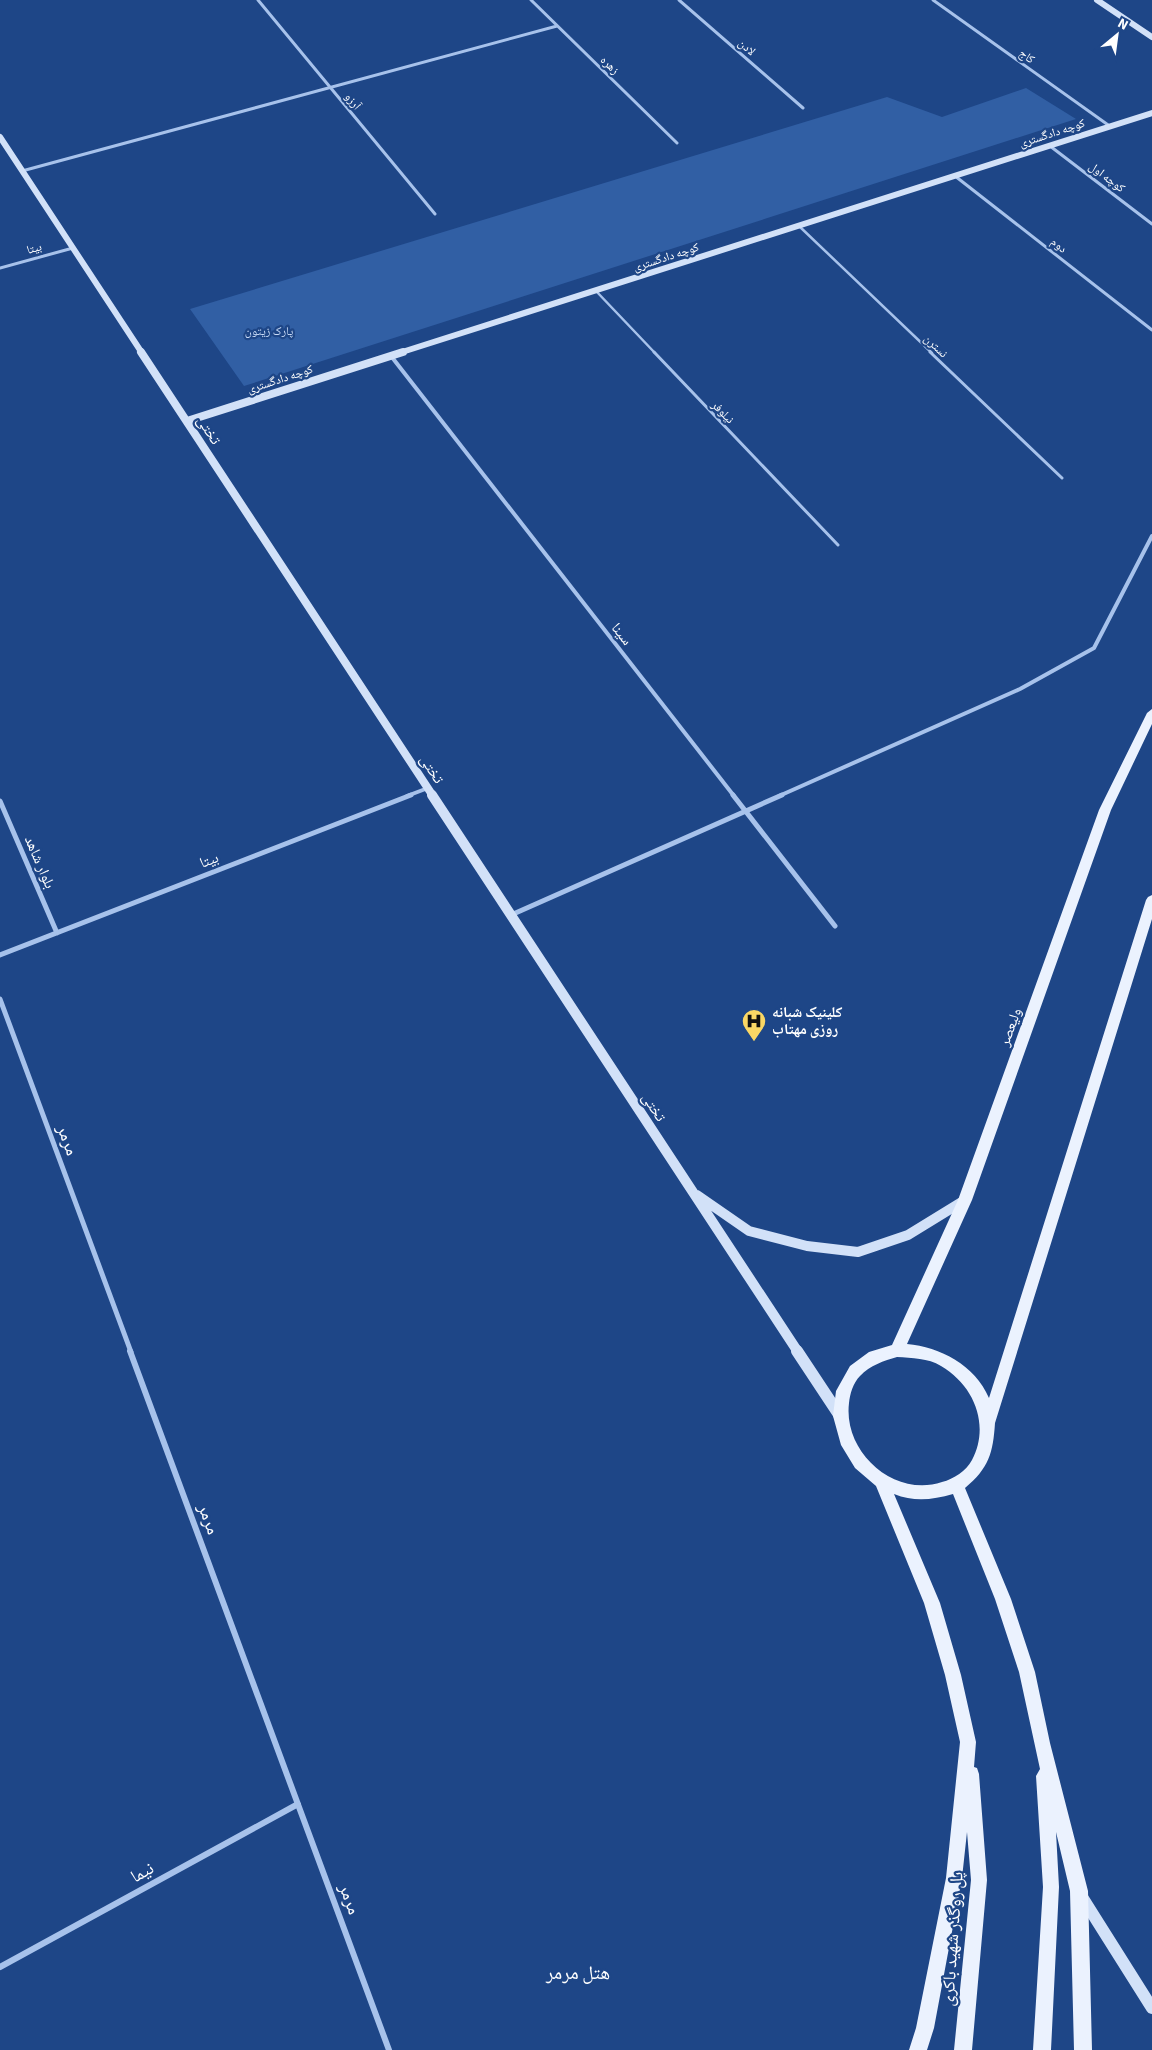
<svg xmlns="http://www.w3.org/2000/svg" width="1152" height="2050" viewBox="0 0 1152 2050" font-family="'Source Sans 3','Noto Naskh Arabic',sans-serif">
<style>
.green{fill:#315fa4}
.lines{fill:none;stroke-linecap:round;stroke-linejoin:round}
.lane-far1{stroke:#a7c2eb;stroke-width:2.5}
.lane{stroke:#a7c2eb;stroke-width:3}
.street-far3{stroke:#a7c2eb;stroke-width:3}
.street-far2{stroke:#a7c2eb;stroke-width:4}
.street-far1{stroke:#a7c2eb;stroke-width:5}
.street{stroke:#a7c2eb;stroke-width:6}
.secondary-far3{stroke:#d2e1f8;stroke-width:6}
.secondary-far2{stroke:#d2e1f8;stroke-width:8}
.secondary-far1{stroke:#d2e1f8;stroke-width:10}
.secondary{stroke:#d2e1f8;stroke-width:12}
.primary{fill:#ebf2fe;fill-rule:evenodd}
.labels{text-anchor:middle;stroke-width:4.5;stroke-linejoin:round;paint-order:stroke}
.far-street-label{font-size:12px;fill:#fff;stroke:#1e4687}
.far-park-label{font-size:12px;fill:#cbddf8;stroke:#1e4687}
.street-label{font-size:15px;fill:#fff;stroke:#1e4687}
.poi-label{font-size:15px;font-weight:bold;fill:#fff;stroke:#1e4687;text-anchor:start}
.near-street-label{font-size:18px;fill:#fff;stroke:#1e4687}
.near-neighbourhood-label{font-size:19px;fill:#fff;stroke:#1e4687}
</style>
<rect width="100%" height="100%" fill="#1e4687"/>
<!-- green -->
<path class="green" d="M1026 88 1076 119 244 386 190 309 887 97 942 117Z"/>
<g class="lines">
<!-- lane-far1 -->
<path class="lane-far1" d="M799 226 932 353
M596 291 655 353"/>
<!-- lane -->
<path class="lane" d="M654 352 838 545
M930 352 1062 478"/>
<!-- street-far3 -->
<path class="street-far3" d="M258 0 435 214
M531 0 677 143
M679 0 803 108
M933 0 1111 127
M1050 146 1152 224
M22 171 557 26
M955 176 1152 330
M0 268 73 248"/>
<!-- street-far2 -->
<path class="street-far2" d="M391 356 734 796
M407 796 428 788
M779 796 1020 689 1094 648 1152 536"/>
<!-- street-far1 -->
<path class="street-far1" d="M733 795 835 926
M0 801 57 933
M511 915 782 795
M0 955 411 795
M0 999 131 1352"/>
<!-- street -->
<path class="street" d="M130 1351 389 2050
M0 1967 298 1804"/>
<!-- secondary-far3 -->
<path class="secondary-far3" d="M1097 0 1152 37
M0 137 142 353
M399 353 1152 113"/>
<!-- secondary-far2 -->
<path class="secondary-far2" d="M141 352 433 796
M187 421 403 352"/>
<!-- secondary-far1 -->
<path class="secondary-far1" d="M432 795 798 1352
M697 1195 749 1231 807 1246 858 1252 908 1235 965 1200"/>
<!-- secondary -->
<path class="secondary" d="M797 1351 840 1416
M1082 1897 1152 2008"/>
<!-- primary -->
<path class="primary" d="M1152 709V724L1111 810 972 1200 907 1344C940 1347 975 1365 989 1398L1146 900 1148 897 1152 895V919L995 1423C993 1453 989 1468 965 1488L1011 1599 1035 1672 1050 1743 1088 1891 1092 2050H1074L1070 1891 1056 1832 1059 1887 1051 2050H1033L1043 1887 1036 1776 1040 1769 1019 1672 995 1599 953 1494C932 1500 914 1502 894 1494L940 1603 961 1675 976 1742 974 1767 977 1768 979 1774 987 1880 972 2050H954L971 1880 967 1832 962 1878 934 2028 927 2050H909L916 2028 946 1878 960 1742 945 1675 924 1603 876 1486 855 1468 841 1445 833 1416 836 1391 850 1366 869 1352 892 1345 958 1200 1099 810 1147 713ZM897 1357C912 1358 928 1358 941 1366 975 1386 990 1426 972 1460 966 1471 954 1479 942 1482 894 1498 843 1452 849 1403 850 1394 853 1383 860 1376 870 1365 884 1361 897 1357Z"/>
</g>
<!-- icons -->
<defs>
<g id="hospital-pin" transform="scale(1.25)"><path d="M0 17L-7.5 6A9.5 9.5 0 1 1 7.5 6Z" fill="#fad765" stroke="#1e4687"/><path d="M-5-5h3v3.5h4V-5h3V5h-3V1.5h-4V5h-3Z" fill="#111"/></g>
</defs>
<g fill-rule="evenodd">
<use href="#hospital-pin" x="754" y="1021"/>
</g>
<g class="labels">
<!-- far-street labels -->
<g class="far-street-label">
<text transform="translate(747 47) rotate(41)" y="4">لادن</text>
<text transform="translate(1027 56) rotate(35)" y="4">کاج</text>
<text transform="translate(610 65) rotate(44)" y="4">زهره</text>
<text transform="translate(353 101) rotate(50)" y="4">آرزو</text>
<text transform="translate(1052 133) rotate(-18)" y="4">کوچه دادگستری</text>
<text transform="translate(1107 177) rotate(37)" y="4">کوچه اول</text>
<text transform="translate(1059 245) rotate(38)" y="4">دوم</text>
<text transform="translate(34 248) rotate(-16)" y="4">بیتا</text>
<text transform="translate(666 257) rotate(-18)" y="4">کوچه دادگستری</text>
<text transform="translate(936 346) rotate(44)" y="4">نسترن</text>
<text transform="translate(280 379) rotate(-18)" y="4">کوچه دادگستری</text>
<text transform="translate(723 412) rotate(46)" y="4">نیلوفر</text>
</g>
<!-- far-park labels -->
<g class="far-park-label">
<text x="269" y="335">پارک زیتون</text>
</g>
<!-- street labels -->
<g class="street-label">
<text transform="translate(209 430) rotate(57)" y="5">تختى</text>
<text transform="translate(622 634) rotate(52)" y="5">سینا</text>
<text transform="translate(432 769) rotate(57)" y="5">تختى</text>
<text transform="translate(209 860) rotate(-21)" y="5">بیتا</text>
<text transform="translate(40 862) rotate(67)" y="5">بلوار شاهد</text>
<text transform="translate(1010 1027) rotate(-70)" y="5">ولیعصر</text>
<text transform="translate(654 1107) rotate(57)" y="5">تختى</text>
</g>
<!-- poi labels -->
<g class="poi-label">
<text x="772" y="1017">کلینیک شبانه<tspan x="772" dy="17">روزی مهتاب</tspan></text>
</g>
<!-- near-street labels -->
<g class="near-street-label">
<text transform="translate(68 1140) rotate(70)" y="6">مرمر</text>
<text transform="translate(209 1519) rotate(70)" y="6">مرمر</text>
<text transform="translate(142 1872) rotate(-29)" y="6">نیما</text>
<text transform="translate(350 1899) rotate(70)" y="6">مرمر</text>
<text transform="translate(952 1939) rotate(-86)" y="6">پل روگذر شهید باکری</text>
</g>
<!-- near-neighbourhood labels -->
<g class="near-neighbourhood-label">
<text x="578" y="1979">هتل مرمر</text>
</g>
</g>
<!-- north arrow -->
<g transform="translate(1117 35) rotate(29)" stroke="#1e4687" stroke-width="4" paint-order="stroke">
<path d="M0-4L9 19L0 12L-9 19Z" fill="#ffffff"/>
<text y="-8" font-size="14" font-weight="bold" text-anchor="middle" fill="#ffffff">N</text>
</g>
</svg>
